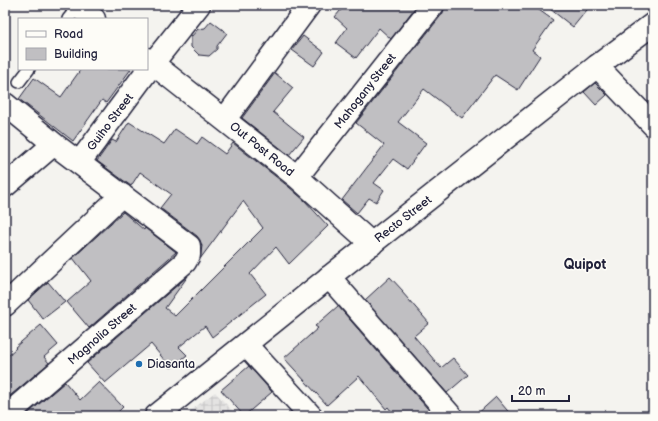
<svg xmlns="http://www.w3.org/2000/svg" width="658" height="421" viewBox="0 0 658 421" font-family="'Balsamiq Sans',sans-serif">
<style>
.industrial{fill:url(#industrial-grid)}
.building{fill:#c0bfc2;stroke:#22223b}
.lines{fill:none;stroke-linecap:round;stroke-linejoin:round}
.service-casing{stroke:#22223b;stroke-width:14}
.minor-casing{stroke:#22223b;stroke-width:25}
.primary-casing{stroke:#22223b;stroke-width:25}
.service{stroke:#fdfcf7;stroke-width:11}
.minor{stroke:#fdfcf7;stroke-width:22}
.primary{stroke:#fdfcf7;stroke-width:22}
.poi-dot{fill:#1f6fb2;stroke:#fdfcf7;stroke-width:1.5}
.labels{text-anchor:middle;stroke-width:3;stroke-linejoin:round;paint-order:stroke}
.street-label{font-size:12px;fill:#22223b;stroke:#fdfcf7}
.poi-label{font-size:12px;fill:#22223b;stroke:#fdfcf7;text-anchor:start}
.quarter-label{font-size:14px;font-weight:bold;fill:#22223b;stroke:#fdfcf7}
</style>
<defs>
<pattern id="industrial-grid" width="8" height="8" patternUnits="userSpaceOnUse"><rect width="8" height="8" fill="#e4e3e2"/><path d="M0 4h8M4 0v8" fill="none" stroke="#c3c2c3"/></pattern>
</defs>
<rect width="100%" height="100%" fill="#f4f3ef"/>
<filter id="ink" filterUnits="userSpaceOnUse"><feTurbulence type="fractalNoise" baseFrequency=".025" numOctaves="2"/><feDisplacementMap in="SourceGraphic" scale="8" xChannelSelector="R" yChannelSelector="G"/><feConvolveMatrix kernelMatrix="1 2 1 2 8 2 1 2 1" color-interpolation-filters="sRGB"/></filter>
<g filter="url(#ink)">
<!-- industrial -->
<path class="industrial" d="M215 392 237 416H184Z"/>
<!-- building -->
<path class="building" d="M345 5H417L391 39 379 28 356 58 336 43 347 28 335 17Z
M445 5H532L553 20 532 50 540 56 518 90 495 75 462 118 424 89 398 122 426 143 407 169 393 159 374 183 384 190 376 202 369 198 357 213 342 200 384 145 356 123 443 13Z
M545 5H591L573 27Z
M211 21 227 33 217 46V49L209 56 199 55 191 47V37L198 29 205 28Z
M303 36 324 52 314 66 292 50Z
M81 69H131L106 103 102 100 73 141 19 99 34 78 61 97Z
M275 73 293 88 273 112 304 137 289 155 242 118Z
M595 83 607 95 596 105 584 92Z
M129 122 164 144 175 129 197 144 202 137 225 154 233 143 289 187 305 201 328 226 289 264 276 247 250 274 266 294 212 337 205 326 179 347 187 355 171 368 151 344 105 383 87 363 188 276 165 308 175 316 263 228 243 201 200 259 202 246 200 240 197 236 160 208 171 194 140 172 131 186 97 161 112 140 116 142Z
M123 212 144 230 145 228 176 252 89 328 67 302 91 281 73 258Z
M390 277 403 291 402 292 429 323 414 336 441 368 453 358 468 375 447 393 365 300Z
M48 282 65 302 43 319 28 300Z
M338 306 434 416H395L388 407 386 409 359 376 327 405 284 358 318 328 315 326Z
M41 325 58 345 44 357 49 363 5 400V358L16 348 15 347Z
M249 366 272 392 244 416 221 390Z
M65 382 80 400 99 382 123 407 114 416H25Z
M496 397 512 416H475Z"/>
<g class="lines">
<!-- service casing -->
<g class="service-casing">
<path id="service" d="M68 19 78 7
M19 82 29 69"/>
</g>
<!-- minor casing -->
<g class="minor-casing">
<path id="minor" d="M76 5 94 19
M147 59 297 177 372 244
M597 66 653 125
M5 104 54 144 189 246V255L185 262 6 416
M225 119 309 5
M79 163 153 63 199 5
M297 177 433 5
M5 186 54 144
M329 277 451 416
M5 305 122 195
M246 345 311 416"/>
</g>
<!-- primary casing -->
<g class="primary-casing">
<path id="primary" d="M156 416 343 266 597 66 653 24"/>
</g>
<!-- service -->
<use href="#service" class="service"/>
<!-- minor -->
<use href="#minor" class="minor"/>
<!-- primary -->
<use href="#primary" class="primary"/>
</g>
</g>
<!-- markers -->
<circle class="poi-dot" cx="139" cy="364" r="4"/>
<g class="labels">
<!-- street labels -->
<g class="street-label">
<text transform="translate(365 91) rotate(-52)" y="4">Mahogany Street</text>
<text transform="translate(110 122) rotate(-53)" y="4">Guiho Street</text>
<text transform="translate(262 149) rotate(39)" y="4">Out Post Road</text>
<text transform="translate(403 219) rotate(-38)" y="4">Recto Street</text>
<text transform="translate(102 334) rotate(-41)" y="4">Magnolia Street</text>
</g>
<!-- poi labels -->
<g class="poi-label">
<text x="147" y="368">Diasanta</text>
</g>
<!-- quarter labels -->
<g class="quarter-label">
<text x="585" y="269">Quipot</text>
</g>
</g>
<!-- margin -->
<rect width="658" height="421" fill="none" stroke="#fdfcf7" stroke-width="20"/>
<rect x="10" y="10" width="638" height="401" fill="none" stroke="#22223b" stroke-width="1.5" filter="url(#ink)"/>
<!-- legend -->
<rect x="18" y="18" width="130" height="52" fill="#fdfcf7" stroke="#a5a5ac"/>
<rect x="26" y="31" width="20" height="6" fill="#fdfcf7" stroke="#a5a5ac"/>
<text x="54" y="38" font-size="12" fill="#22223b">Road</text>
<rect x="26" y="48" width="20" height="12" fill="#c0bfc2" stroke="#a5a5ac"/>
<text x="54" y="58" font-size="12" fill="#22223b">Building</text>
<!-- scale -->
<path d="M512 395v6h57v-6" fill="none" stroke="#22223b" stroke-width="2"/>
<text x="518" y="395" font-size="12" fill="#22223b" stroke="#fdfcf7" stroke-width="3" paint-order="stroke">20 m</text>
</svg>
